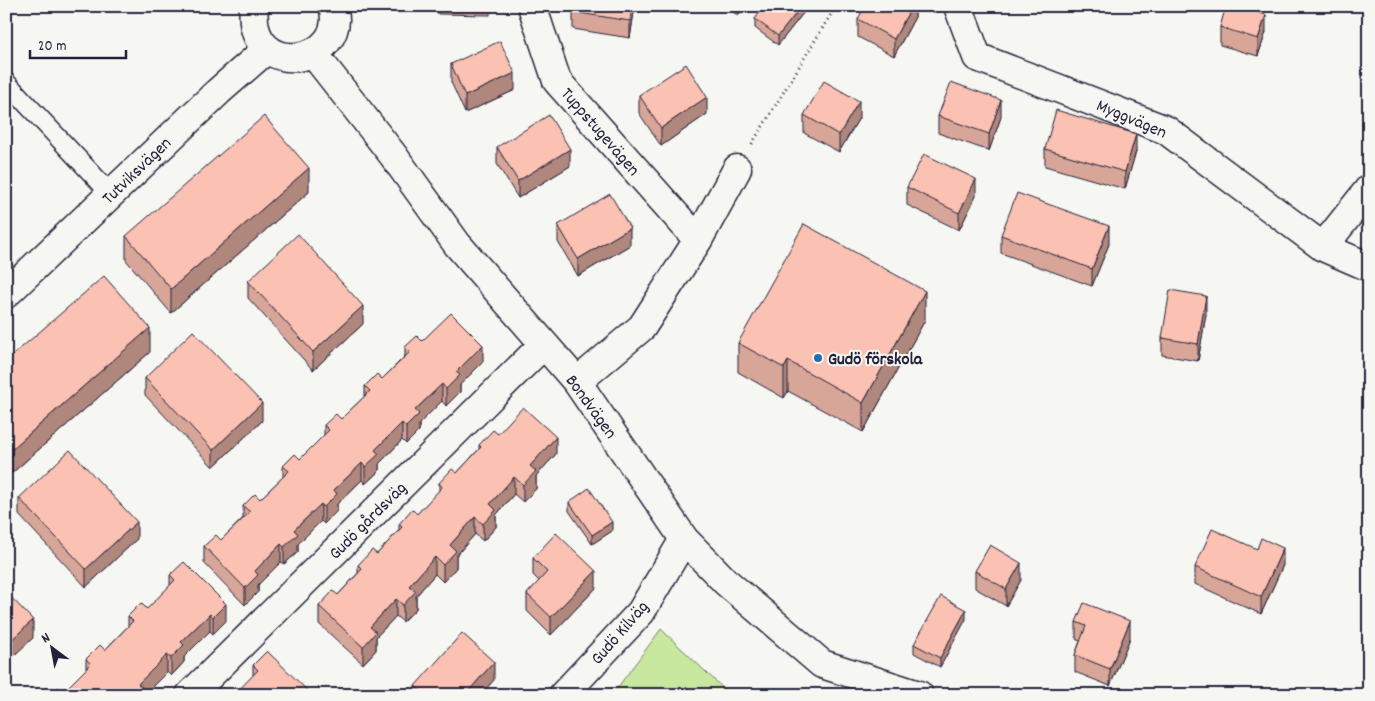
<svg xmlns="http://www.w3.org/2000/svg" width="1375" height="701" viewBox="0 0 1375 701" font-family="Dekko,sans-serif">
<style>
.green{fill:#c8e79f;stroke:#75846d}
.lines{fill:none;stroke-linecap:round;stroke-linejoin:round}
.service-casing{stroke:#22223b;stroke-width:21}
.minor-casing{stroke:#22223b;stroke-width:31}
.path{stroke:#22223b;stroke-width:3;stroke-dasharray:1 4;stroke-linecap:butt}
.service{stroke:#f6f6f2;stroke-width:18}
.minor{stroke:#f6f6f2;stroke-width:28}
.wall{fill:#d8a699;stroke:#22223b}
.shaded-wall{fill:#b0877d;stroke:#22223b}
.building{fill:#fbc1b2;stroke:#22223b}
.poi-dot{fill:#1f6fb2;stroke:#f6f6f2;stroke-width:2}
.labels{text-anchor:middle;stroke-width:4;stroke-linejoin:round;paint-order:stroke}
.street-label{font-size:18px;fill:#22223b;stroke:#f6f6f2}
.poi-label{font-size:18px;font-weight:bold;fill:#22223b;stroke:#f6f6f2;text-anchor:start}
</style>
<rect width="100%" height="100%" fill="#f6f6f2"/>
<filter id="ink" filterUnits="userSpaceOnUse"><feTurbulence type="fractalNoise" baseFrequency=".02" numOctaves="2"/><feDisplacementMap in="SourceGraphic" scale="10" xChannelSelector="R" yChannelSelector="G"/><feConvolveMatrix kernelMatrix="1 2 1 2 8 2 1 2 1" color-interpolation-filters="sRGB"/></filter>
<g filter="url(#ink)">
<!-- green -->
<path class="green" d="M661 629 730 695H612Z"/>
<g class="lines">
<!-- service casing -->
<g class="service-casing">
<path id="service" d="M6 82 111 194"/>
</g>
<!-- minor casing -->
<g class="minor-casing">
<path id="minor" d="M254 6C246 83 350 65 333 6
M532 6 557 81 698 240
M958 6 977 57 1166 130 1323 247 1369 267
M313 53 393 155 457 244 577 382 684 539 726 582 822 664 919 695
M1323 247 1369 189
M6 294 219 91 267 49
M577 382 642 327 698 240 737 169
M190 695 544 344
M563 695 641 612 684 539"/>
</g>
<!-- path -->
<path class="path" d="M752 144 836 6"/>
<!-- service -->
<use href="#service" class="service"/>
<!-- minor -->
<use href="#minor" class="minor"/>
</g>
<!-- wall -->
<path class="wall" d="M438 6H490V15L438 14Z
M635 6 630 38 573 29V12Z
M726 6H746L738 16Z
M804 6V12L778 45 755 28V19Z
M915 6V17L894 56 858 37V19Z
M1220 27 1266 32 1258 56 1220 45Z
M451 64 515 90 465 113 451 82Z
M639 95 707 114 661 146 639 113Z
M804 115 859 118 839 152 804 133Z
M938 116 1001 117 989 151 938 133Z
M497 147 570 166 518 198 497 164Z
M1045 149 1136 151 1125 189 1045 166Z
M907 187 976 196 959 230 907 205Z
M309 192 171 313 126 260V236Z
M558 225 630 245 578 276 558 242Z
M1001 235 1109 244 1092 286 1001 253Z
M248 281 363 324 313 370 248 298Z
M1206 314 1198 361 1162 355V338Z
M925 320 863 432 788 391 784 398 738 372V343Z
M422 341 483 362 460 385V392L446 406 442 401 419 424V431L406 444 402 440 379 464V471L365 484 362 480 337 504V511L324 524 321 521 298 544V552L284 564 281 562 258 585V592L245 605 204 563V546L221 540 243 518V506L260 499 283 477V466L300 459 324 435V425L341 419 365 396V386L382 379 405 356V347Z
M150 352 12 473 6 466V361Z
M145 378 262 421 213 467 145 395Z
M498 434 556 454 536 476V489L523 502 514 494 496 515V527L483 541 475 534 456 556V568L443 582 435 574 416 596V609L403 622 396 616 376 637V650L363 664 319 624V606L338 595 358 573V565L377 554 399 530V524L417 514 439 491V483L457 473 479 449V445Z
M19 498 137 539 86 587 19 515Z
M569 502 612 531 592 544 569 511Z
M533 558 596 588 551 635 527 611V594L539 581 533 575Z
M1283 565 1261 614 1195 584V567Z
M975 571 1021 580 1006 606 975 588Z
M170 575 226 621 213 634 210 631 184 657V662L171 676 167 672 144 695H51L63 692 86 669V659L105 650 128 626V616L147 609 170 586Z
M966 619 940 667 914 653V644Z
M1076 622 1130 638 1110 686 1075 672V655L1080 641 1076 639Z
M253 665 312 695 253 675Z
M494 680 480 695H415V686Z"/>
<!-- shaded-wall -->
<path class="shaded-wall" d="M632 6H635L630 38V21Z
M738 6H746L738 16Z
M802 6H804V12L778 45V36Z
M912 6H915V17L894 56V39Z
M1266 15V32L1258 56V39Z
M515 73V90L465 113V96Z
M707 97V114L661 146V128Z
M1001 100V117L989 151V134Z
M859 101V118L839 152V135Z
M1136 134V151L1125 189V172Z
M570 149V166L518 198V181Z
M309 168V192L171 313V289Z
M976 179V196L959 230V213Z
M1109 226V244L1092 286V269Z
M630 228V245L578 276V259Z
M925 291V320L863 432V403Z
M1206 296V314L1198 361V344Z
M363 306V324L313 370V352Z
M150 328V352L12 473V449Z
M483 345V362L460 385V392L446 406V389L456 372Z
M788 361V391L784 398V368Z
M442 384V401L419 424V431L406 444V427L415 410Z
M262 403V421L213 467V450Z
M402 423V440L379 464V471L365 484V467L375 450Z
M556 437V454L536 476V489L523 502V485L530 466Z
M362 463V480L337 504V511L324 524V507L334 490Z
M514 477V494L496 515V527L483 541V524L490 504Z
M321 504V521L298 544V552L284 564V547L294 530Z
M475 517V534L456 556V568L443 582V565L450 545Z
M137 522V539L86 587V569Z
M612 522V531L592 544V535Z
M281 544V562L258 585V592L245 605V588L255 571Z
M1283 548V565L1261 614V597Z
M435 557V574L416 596V609L403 622V605L409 586Z
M1021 563V580L1006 606V589Z
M596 571V588L551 635V617Z
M396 599V616L376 637V650L363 664V647L370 627Z
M226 604V621L213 634V617Z
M966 610V619L940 667V658Z
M210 614V631L184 657V662L171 676V658L181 642Z
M33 620V638L6 663V645Z
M1130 621V638L1110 686V669Z
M167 655V672L144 695H134L138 684Z
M494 662V680L480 695H465Z"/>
<!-- building -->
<path class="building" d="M574 6H632L630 21 573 12Z
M764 6H802L778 36 755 19Z
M865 6H912L894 39 858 19Z
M1226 6H1239L1266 15 1258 39 1220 27Z
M500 41 515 73 465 96 451 64Z
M686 64 707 97 661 128 639 95Z
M824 81 859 101 839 135 804 115Z
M951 82 1001 100 989 134 938 116Z
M1056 110 1136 134 1125 172 1045 149Z
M549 115 570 149 518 181 497 147Z
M264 116 309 168 171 289 126 236Z
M924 154 976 179 959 213 907 187Z
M1017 193 1109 226 1092 269 1001 235Z
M610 194 630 228 578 259 558 225Z
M804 224 925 291 863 403 788 361 784 368 738 343Z
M298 234 363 306 313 352 248 281Z
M104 276 150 328 12 449 6 442V361Z
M1170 290 1206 296 1198 344 1162 338Z
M451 313 483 345 456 372 460 375 446 389 442 384 415 410 419 414 406 427 402 423 375 450 379 454 365 467 362 463 334 490 337 494 324 507 321 504 294 530 298 534 284 547 281 544 255 571 258 575 245 588 204 546 216 535 221 540 250 512 243 506 255 494 260 499 289 471 283 466 295 454 300 459 329 430 324 425 336 414 341 419 370 391 365 386 377 374 382 379 410 352 405 347 417 336 422 341Z
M193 331 262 403 213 450 145 378Z
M523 407 556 437 530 466 536 471 523 485 514 477 490 504 496 510 483 524 475 517 450 545 456 551 443 565 435 557 409 586 416 591 403 605 396 599 370 627 376 632 363 647 319 606 333 591 338 595 362 569 358 565 372 550 377 554 402 527 399 524 412 509 417 514 442 487 439 483 452 469 457 473 481 447 479 445 493 430 498 434Z
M70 450 137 522 86 569 19 498Z
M589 488 612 522 592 535 569 502Z
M1212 529 1257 549 1261 538 1283 548 1261 597 1195 567Z
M556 533 596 571 551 617 527 594 547 572 533 558Z
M990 545 1021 563 1006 589 975 571Z
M184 562 226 604 213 617 210 614 181 642 184 645 171 658 167 655 138 684 142 687 134 695H51L58 687 63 692 91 664 86 659 100 645 105 650 133 621 128 616 141 603 147 609 175 580 170 575Z
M6 592 33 620 6 645Z
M941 596 966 610 940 658 914 644Z
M1084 603 1130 621 1110 669 1075 655 1086 626 1076 622Z
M462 633 494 662 465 695H425L415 686Z
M267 651 312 695H234L258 670 253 665Z"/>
</g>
<!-- markers -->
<circle class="poi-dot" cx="818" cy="358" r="5"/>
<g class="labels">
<!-- street labels -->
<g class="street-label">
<text transform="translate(1132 118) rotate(23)" y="6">Myggvägen</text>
<text transform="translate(601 131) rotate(49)" y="6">Tuppstugevägen</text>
<text transform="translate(136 170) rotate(-44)" y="6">Tutviksvägen</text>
<text transform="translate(592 406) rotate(54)" y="6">Bondvägen</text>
<text transform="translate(367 520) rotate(-45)" y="6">Gudö gårdsväg</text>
<text transform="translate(619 632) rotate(-49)" y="6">Gudö Kilväg</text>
</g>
<!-- poi labels -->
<g class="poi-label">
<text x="828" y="364">Gudö förskola</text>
</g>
</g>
<!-- margin -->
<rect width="1375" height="701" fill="none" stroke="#f6f6f2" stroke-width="25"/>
<rect x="12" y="12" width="1350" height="676" fill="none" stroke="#22223b" stroke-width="2" filter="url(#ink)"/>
<!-- north arrow -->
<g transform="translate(52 648) rotate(328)" stroke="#f6f6f2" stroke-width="4" paint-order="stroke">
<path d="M0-4L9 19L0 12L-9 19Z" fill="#22223b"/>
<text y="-8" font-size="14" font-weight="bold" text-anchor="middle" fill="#22223b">N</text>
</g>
<!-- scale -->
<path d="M30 50v8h96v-8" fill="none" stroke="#22223b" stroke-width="2.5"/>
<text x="38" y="50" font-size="15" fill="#22223b" stroke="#f6f6f2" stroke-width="4" paint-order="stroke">20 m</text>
</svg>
